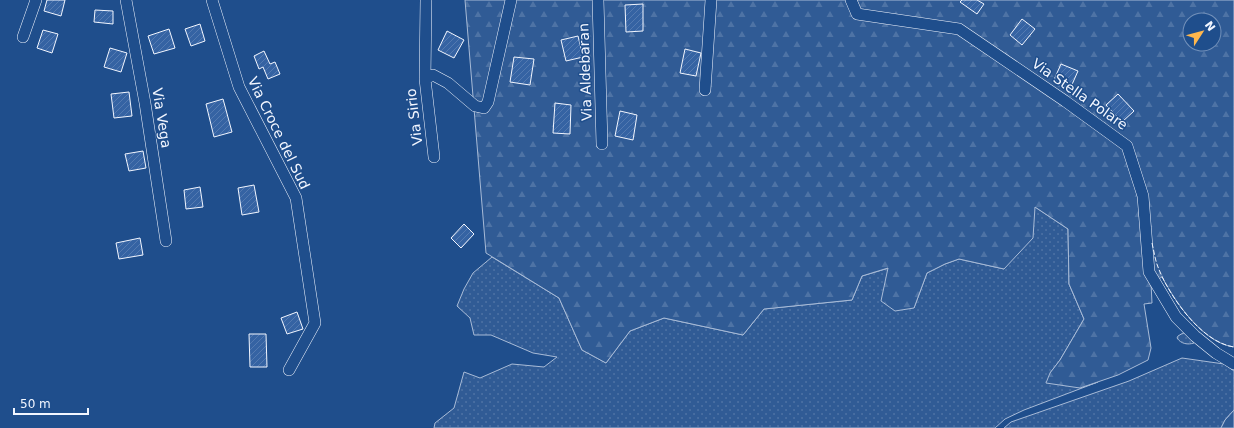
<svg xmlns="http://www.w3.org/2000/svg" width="1234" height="428" viewBox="0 0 1234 428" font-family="'DejaVu Sans',sans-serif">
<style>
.grass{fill:url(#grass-dots);stroke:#a8bbd7}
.forest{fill:url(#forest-firs);stroke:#a8bbd7;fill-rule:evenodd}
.building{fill:url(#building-hatch);stroke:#f2f6ff}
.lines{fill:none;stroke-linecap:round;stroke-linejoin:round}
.minor-casing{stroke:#f2f6ff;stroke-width:12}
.minor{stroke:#1f4e8c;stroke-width:11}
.fence{stroke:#f2f6ff;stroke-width:1;stroke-dasharray:5 2;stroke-linecap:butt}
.labels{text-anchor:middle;stroke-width:3;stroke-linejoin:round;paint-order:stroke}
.street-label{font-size:14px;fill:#f2f6ff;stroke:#1f4e8c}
</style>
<defs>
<pattern id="grass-dots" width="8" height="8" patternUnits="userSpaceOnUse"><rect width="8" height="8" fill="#305b95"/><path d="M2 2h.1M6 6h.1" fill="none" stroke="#4e73a5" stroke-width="1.8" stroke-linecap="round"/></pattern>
<pattern id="forest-firs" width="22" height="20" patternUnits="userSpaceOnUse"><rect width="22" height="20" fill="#305b95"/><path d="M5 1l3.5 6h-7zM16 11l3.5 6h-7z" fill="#4e73a5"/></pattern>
<pattern id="building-hatch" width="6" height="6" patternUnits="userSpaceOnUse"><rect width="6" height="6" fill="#3563a3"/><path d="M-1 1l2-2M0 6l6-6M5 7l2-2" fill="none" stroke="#537ab1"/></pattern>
</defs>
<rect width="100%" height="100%" fill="#1f4e8c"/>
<!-- grass -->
<path class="grass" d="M1035 207 1068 229 1069 284 1084 319 1060 360 1050 373 1080 388 1098 382 1024 410 1005 419 995 428H434L435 423 454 408 464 372 480 378 512 364 544 367 557 357 533 353 491 335H474L470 318 457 306 464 289 473 273 492 257 559 298 582 350 606 363 630 331 664 318 743 335 764 309 852 300 862 276 889 268 914 308 927 273 945 264 959 259 1004 269Z
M1183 333 1187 334 1195 342 1194 343C1188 345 1181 344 1177 338L1178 336Z
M1182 358 1224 364 1234 371V410L1225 420 1221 428H1004L1011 422 1129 381Z"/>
<!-- forest -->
<path class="forest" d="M465 0H1234V347C1203 343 1176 303 1162 277L1151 283 1152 303 1144 304 1151 348 1148 360 1118 375 1080 388 1046 383 1050 373 1060 360 1084 319 1069 284 1068 229 1035 207 1033 238 1004 269 959 259 945 264 927 273 914 308 895 311 881 301 888 268 862 276 852 300 764 309 743 335 664 318 630 331 606 363 582 350 559 298 486 253ZM1190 20H1214V44H1190Z
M1234 410V428H1221L1225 420Z"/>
<!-- building -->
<path class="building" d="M47 0H65L61 16 44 11Z
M962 0H977L984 4 977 14 960 2Z
M643 4V31L626 32 625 5Z
M95 10 113 11V24L94 22Z
M1022 19 1035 29 1022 45 1010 35Z
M200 24 205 41 191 46 185 29Z
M169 29 175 48 154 54 148 36Z
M43 30 58 34 52 53 37 48Z
M447 31 464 40 454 58 438 50Z
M578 36 583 57 566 61 561 40Z
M110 48 127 53 121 72 104 67Z
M685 49 701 53 696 76 680 73Z
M264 51 270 64 275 62 280 74 268 79 263 67 259 69 254 56Z
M514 57 534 59 530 85 510 82Z
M1061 64 1078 71 1070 89 1053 82Z
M129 92 132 116 114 118 111 94Z
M1118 94 1134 111 1122 122 1106 105Z
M223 99 232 132 214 137 206 104Z
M555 103 571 105 570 134 553 133Z
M620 111 637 115 633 140 615 136Z
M143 151 146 168 129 171 125 154Z
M254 185 259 212 242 215 238 188Z
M200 187 203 207 186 209 184 190Z
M464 224 474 234 461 248 451 238Z
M140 238 143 255 119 259 116 243Z
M297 312 303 329 287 334 281 318Z
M249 334H266L267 367H250Z"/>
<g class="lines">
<!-- minor casing -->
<g class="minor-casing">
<path id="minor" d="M126 0 145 103 166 241
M212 0 239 87 296 198 315 323 289 370
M598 0 602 144
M851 0 857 14 959 29 1065 101 1127 146 1143 196 1149 272 1176 317 1195 336 1216 353 1234 364
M23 37 36 0
M425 79 426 0
M705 90 711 0
M434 157 425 79 433 75 448 83 475 106 484 108 488 102 511 0"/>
</g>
<!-- minor -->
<use href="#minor" class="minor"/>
<!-- fence -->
<path class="fence" d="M1152 243C1154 251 1155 260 1158 267 1169 296 1201 342 1234 347"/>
</g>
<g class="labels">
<!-- street labels -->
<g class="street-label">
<text transform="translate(585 72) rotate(-92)" y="5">Via Aldebaran</text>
<text transform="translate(1080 94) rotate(35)" y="5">Via Stella Polare</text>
<text transform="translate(414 117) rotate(-97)" y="5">Via Sirio</text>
<text transform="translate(162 118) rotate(81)" y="5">Via Vega</text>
<text transform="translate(279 133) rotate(64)" y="5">Via Croce del Sud</text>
</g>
</g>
<!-- north arrow -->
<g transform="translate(1202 32) rotate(54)"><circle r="19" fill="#1f4e8c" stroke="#7391ba"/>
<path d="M0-3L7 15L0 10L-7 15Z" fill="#ffb74d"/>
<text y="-6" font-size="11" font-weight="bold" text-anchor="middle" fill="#f2f6ff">N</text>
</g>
<!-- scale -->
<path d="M14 408v6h74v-6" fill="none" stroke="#f2f6ff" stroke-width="2"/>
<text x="20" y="408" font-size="12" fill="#f2f6ff" stroke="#1f4e8c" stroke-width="3" paint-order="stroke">50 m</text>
</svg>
